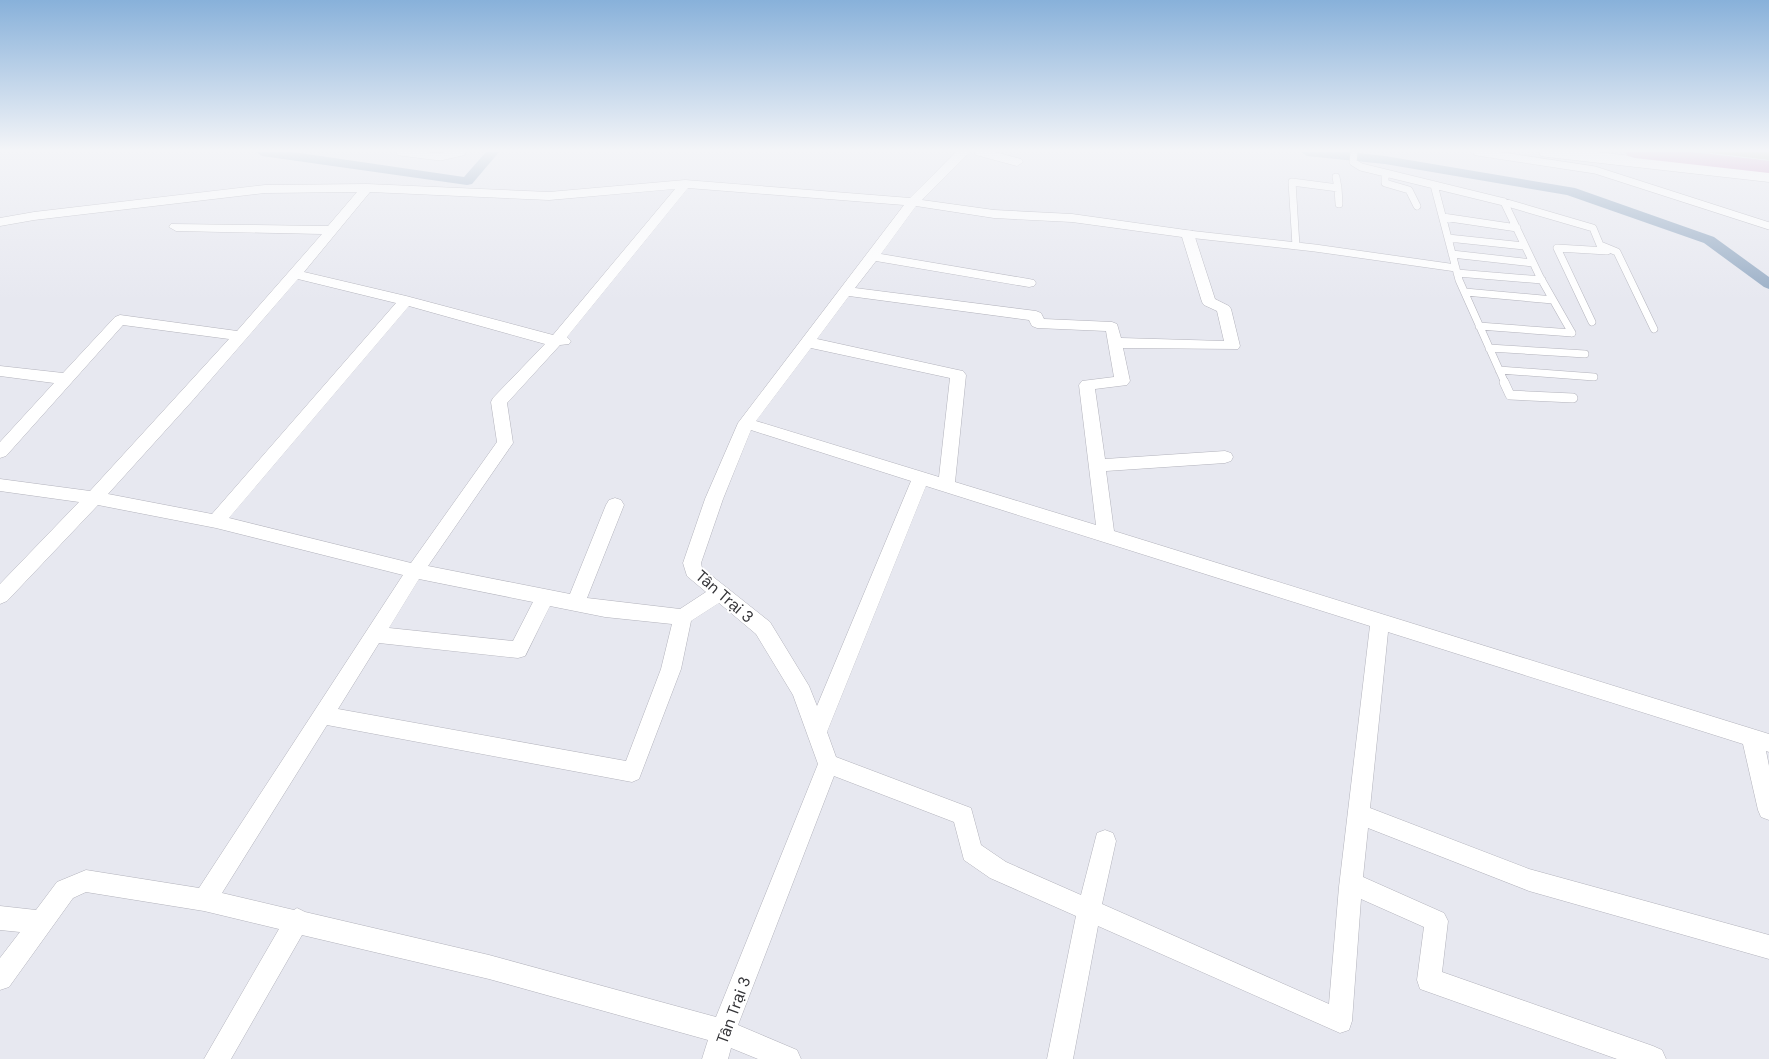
<svg xmlns="http://www.w3.org/2000/svg" width="1769" height="1059" viewBox="0 0 1769 1059" font-family="'DM Sans',sans-serif">
<style>
.green{fill:#afbca0}
.lines{fill:none;stroke-linecap:round;stroke-linejoin:round}
.canal{fill:#98adc5;fill-rule:evenodd}
.service-far1-casing{stroke:#b3b3bc;stroke-width:8}
.service-casing{stroke:#b3b3bc;stroke-width:10}
.minor-casing{stroke:#b3b3bc;stroke-width:1}
.secondary-casing{stroke:#b3b3bc;stroke-width:1}
.trunk-casing{stroke:#c6c6c8;stroke-width:1}
.service-far1{stroke:#fff;stroke-width:7}
.service{stroke:#fff;stroke-width:9}
.minor{fill:#fff;fill-rule:evenodd}
.secondary{fill:#fff;fill-rule:evenodd}
.trunk{fill:#d094c6;fill-rule:evenodd}
.labels{text-anchor:middle;stroke-width:4;stroke-linejoin:round;paint-order:stroke}
.street-label{font-size:16px;fill:#353539;stroke:#fff}
</style>
<rect width="100%" height="100%" fill="#e7e8f0"/>
<!-- green -->
<path class="green" d="M1704 152H1769V160Z"/>
<g class="lines">
<!-- canal -->
<path class="canal" d="M256 152H293L464 177 486 152H499L472 184 467 185 262 156Z
M1301 152H1349L1385 156 1575 188 1714 237 1769 277V289L1764 287 1704 243 1567 195 1385 164 1307 156Z"/>
<!-- service-far1 casing -->
<g class="service-far1-casing">
<path id="service-far1" d="M400 152 440 157 462 152
M1354 152 1353 162 1361 167 1504 202 1593 228 1600 245 1617 252 1654 329
M1477 152 1595 170 1769 226
M1385 173V183L1409 190 1417 206
M1434 185 1459 280 1505 383
M1338 188 1339 204
M1504 202 1540 277 1572 333
M1443 217 1517 228
M1188 234 1315 248 1456 268
M1448 238 1524 246
M1296 246 1292 182 1338 188 1336 177
M1452 254 1533 263
M1457 273 1542 280
M1465 292 1553 300
M1592 322 1557 248 1607 251
M1479 326 1572 333
M1489 348 1585 354
M1499 370 1594 377"/>
</g>
<!-- service casing -->
<g class="service-casing">
<path id="service" d="M1504 382 1510 395 1573 398"/>
</g>
<!-- minor casing -->
<g class="minor-casing">
<path id="minor" d="M956 152H970L922 200 994 210 1072 214 1193 231 1215 299 1229 306 1231 309 1240 346 1238 349 1123 348 1130 381 1127 385 1095 389 1105 459 1225 451 1231 453 1233 457 1231 461 1225 463 1106 471 1114 531 1769 734V752L1766 751 1769 766V820L1761 817 1758 810 1743 744 1388 632 1370 808 1529 869 1769 935V959L1529 891 1368 828 1363 877 1444 913 1448 921 1442 972 1653 1046 1662 1050 1666 1059H1617L1420 989 1417 980 1424 927 1361 899 1352 1021 1349 1030 1340 1033 1098 926 1073 1059H1047L1076 916 990 878 964 860 954 822 834 776 738 1025 797 1050 801 1059H758L731 1048 728 1059H702L708 1040 489 979 302 935 231 1059H204L279 929 204 911 86 892 73 898 9 987 0 990V958L20 932 0 930V906L36 910 57 882 86 870 199 888 403 575 216 528 98 505 7 601 0 604V584L79 502 0 491V479L90 491 229 339 123 325 6 456 0 458V442L54 383 0 376V366L63 373 115 317 120 315 237 331 322 234 176 231 169 227 171 224 328 226 357 192 265 193 34 220 0 226V218L34 212 265 185 367 184 549 192 685 180 910 198ZM688 188 904 205 738 423 705 499 683 563 687 576 706 592 680 609 587 598 624 505 621 500 615 498 609 500 606 505 570 594 428 566 513 443 507 403 560 345 569 344 571 341 567 337ZM675 189 553 335 406 296 304 272 370 192 549 200ZM916 206 994 218 1072 222 1182 237 1202 302 1204 305 1217 311 1224 341 1121 338 1117 324 1112 322 1044 319 1041 313 1036 311 855 288 876 261 1029 287 1034 286 1036 283 1034 280 1029 279 881 254ZM298 279 396 303 212 514 108 494 193 400ZM849 296 1029 320 1032 326 1037 328 1106 331 1114 377 1082 381 1079 385 1096 525 955 482 966 375 963 371 958 370 817 339ZM409 306 545 344 493 398 491 402 497 442 411 563 229 518ZM811 348 950 378 939 477 756 421ZM751 430 911 481 817 706 809 686 770 622 702 568 701 563 723 499ZM926 486 1370 626 1339 887 1329 1004 1102 904 1116 841 1113 833 1105 830 1097 833 1081 895 1006 862 981 845 971 808 836 757 827 732ZM419 579 533 602 513 641 389 628ZM719 603 756 634 793 695 818 764 716 1017 489 955 305 912 297 908 294 910 222 893 327 725 632 782 639 779 681 669 691 621ZM550 606 605 617 672 624 661 669 626 761 338 709 379 643 518 658 525 656Z
M974 152H995L1021 159 1023 162 1017 166 976 155Z"/>
</g>
<!-- secondary casing -->
<g class="secondary-casing">
<path id="secondary" d="M1539 152H1597L1769 172V182L1547 157 1541 156Z"/>
</g>
<!-- trunk casing -->
<g class="trunk-casing">
<path id="trunk" d="M1626 152H1690L1769 161V173L1635 158 1628 156Z"/>
</g>
<!-- service-far1 -->
<use href="#service-far1" class="service-far1"/>
<!-- service -->
<use href="#service" class="service"/>
<!-- minor -->
<use href="#minor" class="minor"/>
<!-- secondary -->
<use href="#secondary" class="secondary"/>
<!-- trunk -->
<use href="#trunk" class="trunk"/>
</g>
<!-- sky -->
<linearGradient id="sky" x2="0" y2="1"><stop stop-color="#88b1da"/><stop offset="0.5" stop-color="#f4f5f8"/><stop offset="1" stop-color="#f4f5f8" stop-opacity="0"/></linearGradient>
<rect width="1769" height="301" fill="url(#sky)"/>
<g class="labels">
<!-- street labels -->
<g class="street-label">
<text transform="translate(725 596) rotate(41)" y="6">Tân Trại 3</text>
<text transform="translate(733 1010) rotate(-70)" y="6">Tân Trại 3</text>
</g>
</g>
</svg>
